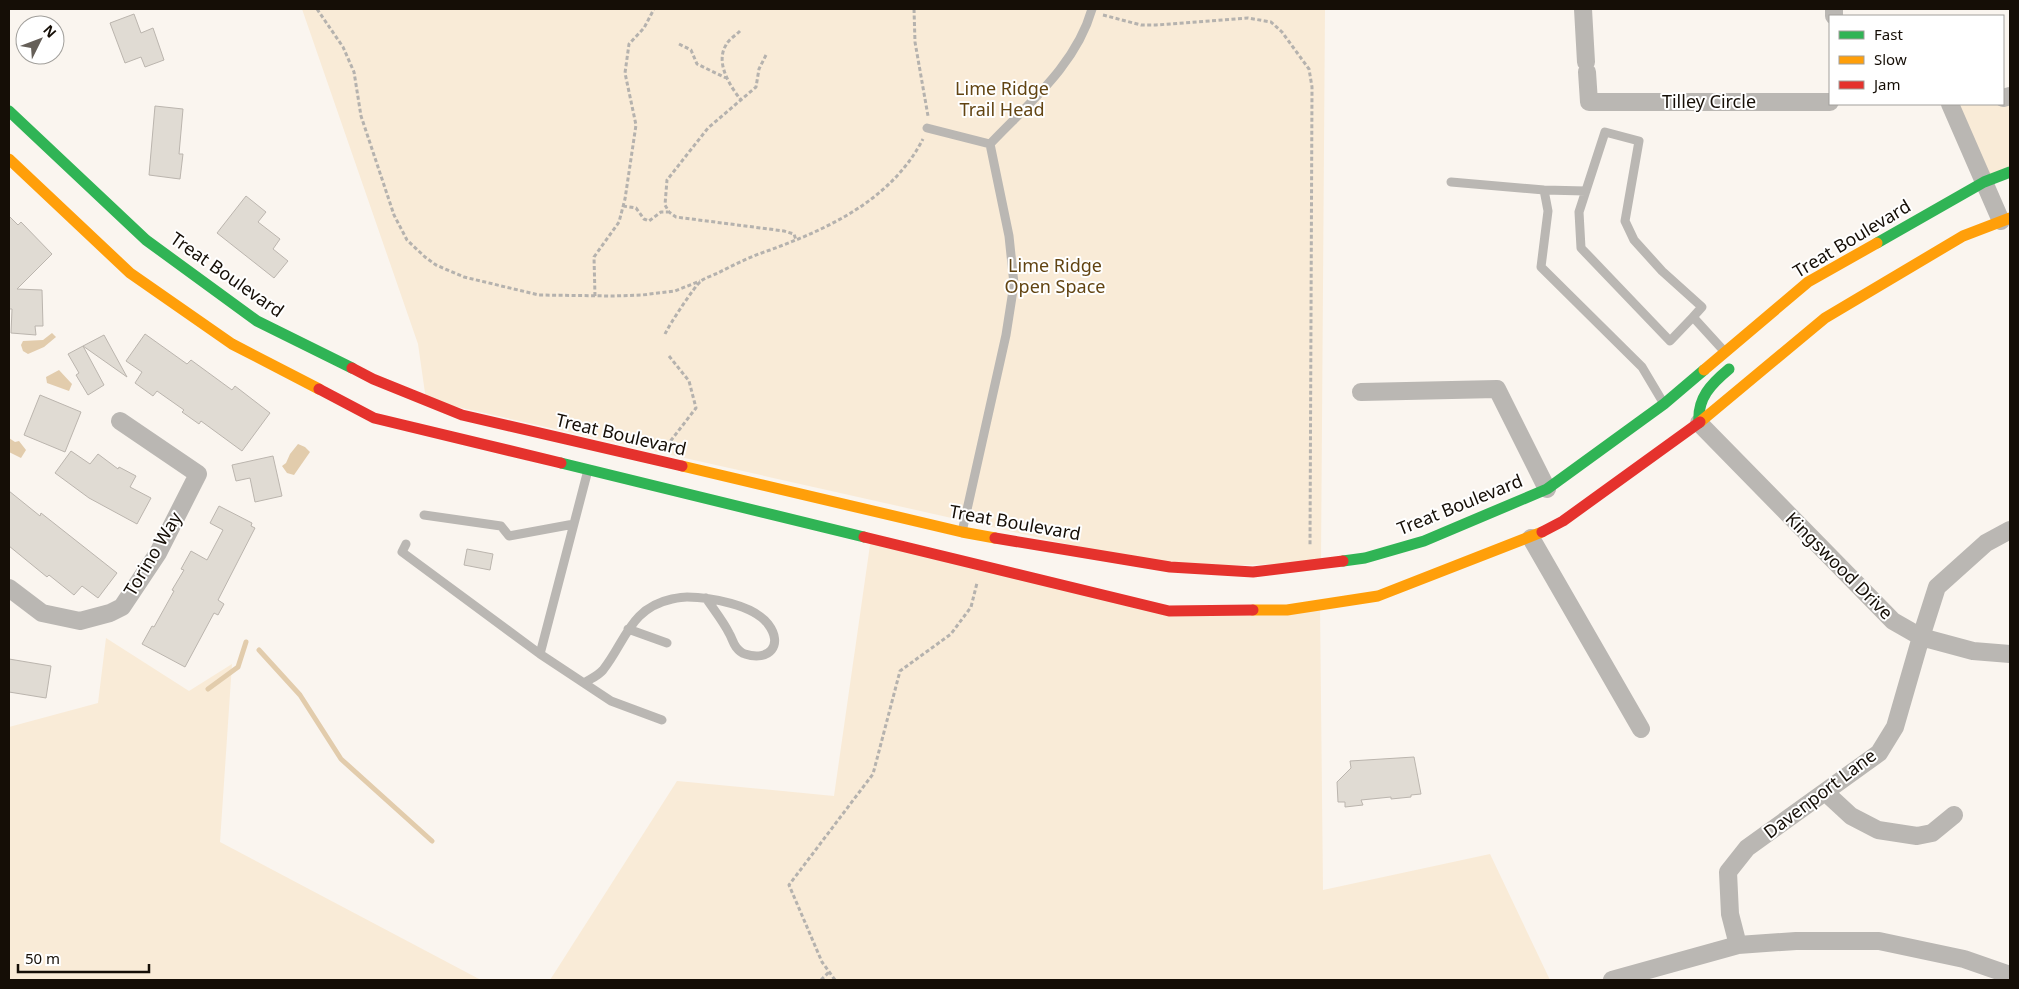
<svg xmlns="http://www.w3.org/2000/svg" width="2019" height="989" viewBox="0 0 2019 989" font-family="'Noto Sans',sans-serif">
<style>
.green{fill:#f9ebd7}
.water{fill:#e2ccac}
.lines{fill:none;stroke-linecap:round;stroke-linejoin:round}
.stream{stroke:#e2ccac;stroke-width:5}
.building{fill:#e0dbd3;stroke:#bbb5ae}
.path{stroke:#b5b2ae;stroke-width:3;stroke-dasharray:4 2.5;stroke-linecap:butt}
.lane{stroke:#bab7b3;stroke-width:9}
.street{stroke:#bab7b3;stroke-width:18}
.fast{stroke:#30b455;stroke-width:11}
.slow{stroke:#ff9f0a;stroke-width:11}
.jam{stroke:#e5322d;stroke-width:11}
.labels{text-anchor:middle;stroke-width:4;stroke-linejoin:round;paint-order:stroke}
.park-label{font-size:18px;fill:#624412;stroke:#fff}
.street-label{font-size:18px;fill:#150e06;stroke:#fff}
</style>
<rect width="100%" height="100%" fill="#faf5ef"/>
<!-- green -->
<path class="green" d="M302 9H1325L1321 563 1170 567 426 400 418 344Z
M2010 96V172L1984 182 1950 104H2003Z
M871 538 1169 611 1320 605 1323 890 1490 854 1550 980H550L677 781 834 796Z
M106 638 189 691 232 664 220 842 481 980H9V727L98 703Z"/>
<!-- water -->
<path class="water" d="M52 333 56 337 44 347 28 354 23 351 21 345 23 341 43 340Z
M59 370 72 384 69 391 47 383 46 377Z
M9 438 15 442 19 441 26 450 21 458 9 452Z
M298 444 305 447 310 452 294 475 287 473 282 466 286 463 290 454Z"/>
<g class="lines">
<!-- stream -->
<path class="stream" d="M259 650 300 695 341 759 432 841
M208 689 238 667 246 642"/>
</g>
<!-- building -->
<path class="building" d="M134 14 141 33 153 28 164 60 145 67 141 57 125 63 110 23Z
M155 106 183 109 179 154H183L180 179 149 175Z
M246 196 266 212 258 222 280 239 273 249 288 261 274 278 217 233Z
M9 216 18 225 21 222 52 254 17 289 42 290 43 326H35L36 335 11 333 12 309H9Z
M145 334 187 364 191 360 232 390 235 386 270 413 242 451 201 421 199 424 182 412 184 410 157 391 153 396 135 383 142 372 126 361Z
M104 335 127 377 83 346Z
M83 346 104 385 88 395 76 375 79 373 68 354Z
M40 395 81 412 65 452 24 435Z
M71 451 90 464 98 454 118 469 119 467 136 476 130 487 151 498 137 524 89 498 55 473Z
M273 456 282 496 255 502 250 478 236 481 232 465Z
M9 491 40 516 41 513 117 573 98 598 82 586 74 595 49 575 47 577 9 546Z
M219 506 252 523 251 526 255 528 218 600 224 604 218 615 214 613 185 667 142 644 152 626 154 627 174 591 172 590 184 570 181 569 191 551 207 560 223 530 210 523Z
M467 549 493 554 490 570 464 565Z
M9 659 51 666 46 698 9 692Z
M1414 757 1421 794 1411 795V797L1391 799V797L1361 800 1363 805 1345 807V802H1338L1337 782 1351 768 1350 761Z"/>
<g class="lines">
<!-- path -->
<path class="path" d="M317 9 343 47 354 72 361 116 394 215 407 240 425 257 436 265 464 277 539 295 613 296 642 295 675 291 700 281
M914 9 915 42 928 116
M1103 15 1141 25H1156L1248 18 1271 22 1282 32 1309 69 1312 87 1310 546
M740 31C736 35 728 40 726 45 715 63 730 86 741 100
M679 44 691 50 697 64 726 78
M766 55 759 69 756 87 708 128 667 180 665 205 669 212 676 217 784 231 794 234 796 240
M623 206 636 208 644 219 649 221 661 212H668
M595 296 594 257 619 222 625 199 636 125 625 73 629 44 644 28 654 9
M665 334C669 325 694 287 701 281 705 278 713 275 718 273 735 264 752 256 770 250 830 228 892 199 923 139
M669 356 689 381 696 408 669 443
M821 980 829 972
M835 980 822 962 789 885 873 774 900 671 951 634 971 607 977 583"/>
<!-- lane -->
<path class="lane" d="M927 128 990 144
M1451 182 1544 190 1586 191
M1544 190 1548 211 1541 267 1642 367 1664 404
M1693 317 1670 341 1581 248 1579 212 1605 132 1639 141 1625 221 1634 240 1662 271 1702 307 1693 317 1724 351
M588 470 540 654 611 701 662 720
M424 515 501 526 509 536 574 524
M962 532 1006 335 1014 284 1009 236 990 144C1029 103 1076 65 1092 9
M406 544 402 552 540 654
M628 629 667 643
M584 683C590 679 598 676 603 670 626 641 630 608 672 599 677 598 682 597 687 597 710 597 754 605 768 624 784 645 769 662 745 654 741 653 739 651 736 647 733 643 732 638 729 633 723 621 714 610 706 598"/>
<!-- street -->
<path class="street" d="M1583 9 1586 62
M1834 9V16
M1587 72 1589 102H1830
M2003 98 2010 96
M1950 104 2001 221
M1361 392 1497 389 1547 489
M1699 423 1893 621 1921 637 1973 651 2010 654
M1531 538 1641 729
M9 588 42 613 80 621 110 613 122 607 158 553 198 474 120 421
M1825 792 1851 816 1878 830 1917 836 1932 833 1954 815
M1738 945 1730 914 1728 872 1747 848 1879 753 1895 727 1921 637 1937 587 1986 543 2010 530
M1612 980 1738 945 1796 941H1879L1964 959 2010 975"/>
<!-- fast -->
<path class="fast" d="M9 111 146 240 257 321 352 368
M1877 243 1984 182 2010 172
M1699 423C1697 398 1711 384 1729 369
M561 463 864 537
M1343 561 1365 558 1424 541 1547 489 1664 404 1704 370"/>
<!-- slow -->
<path class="slow" d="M9 159 130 273 232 344 319 389
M1704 370 1808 282 1877 243
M1700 422 1825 318 1963 236 2010 218
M682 466 962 532 995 538
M1253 610H1287L1378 596 1542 532"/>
<!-- jam -->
<path class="jam" d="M352 368 373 379 462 415 682 466
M319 389 374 418 561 463
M1542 532 1563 521 1700 422
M864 537 1169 611 1253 610
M995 538 1170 567 1253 572 1343 561"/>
</g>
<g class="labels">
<!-- park labels -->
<g class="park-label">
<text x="1002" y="95">Lime Ridge<tspan x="1002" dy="21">Trail Head</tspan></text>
<text x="1055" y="272">Lime Ridge<tspan x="1055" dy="21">Open Space</tspan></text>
</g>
<!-- street labels -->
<g class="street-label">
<text x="1709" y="108">Tilley Circle</text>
<text transform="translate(1852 239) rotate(-31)" y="6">Treat Boulevard</text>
<text transform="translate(227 275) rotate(35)" y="6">Treat Boulevard</text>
<text transform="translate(621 435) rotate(13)" y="6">Treat Boulevard</text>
<text transform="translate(1460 505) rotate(-22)" y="6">Treat Boulevard</text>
<text transform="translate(1015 523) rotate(10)" y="6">Treat Boulevard</text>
<text transform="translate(153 554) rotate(-59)" y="6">Torino Way</text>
<text transform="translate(1839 566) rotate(45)" y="6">Kingswood Drive</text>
<text transform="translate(1820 794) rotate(-37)" y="6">Davenport Lane</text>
</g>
</g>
<!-- border -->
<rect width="2019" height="989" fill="none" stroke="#150e06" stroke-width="20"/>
<!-- legend -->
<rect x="1829" y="15" width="175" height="90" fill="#ffffff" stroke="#a19f9b"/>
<rect x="1839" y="31" width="25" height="8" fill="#30b455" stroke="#a19f9b"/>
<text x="1874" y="40" font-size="15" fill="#150e06">Fast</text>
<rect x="1839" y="56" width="25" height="8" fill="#ff9f0a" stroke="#a19f9b"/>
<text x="1874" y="65" font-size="15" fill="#150e06">Slow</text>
<rect x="1839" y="81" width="25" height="8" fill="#e5322d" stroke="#a19f9b"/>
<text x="1874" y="90" font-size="15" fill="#150e06">Jam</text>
<!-- north arrow -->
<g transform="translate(40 40) rotate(48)"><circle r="24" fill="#ffffff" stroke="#a19f9b"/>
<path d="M0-4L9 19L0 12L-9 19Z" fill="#655f58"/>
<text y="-8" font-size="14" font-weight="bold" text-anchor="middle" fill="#150e06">N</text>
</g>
<!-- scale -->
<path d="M18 964v8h131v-8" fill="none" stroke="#150e06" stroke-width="2.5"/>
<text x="25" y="964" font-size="15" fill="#150e06" stroke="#ffffff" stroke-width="4" paint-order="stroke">50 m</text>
</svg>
